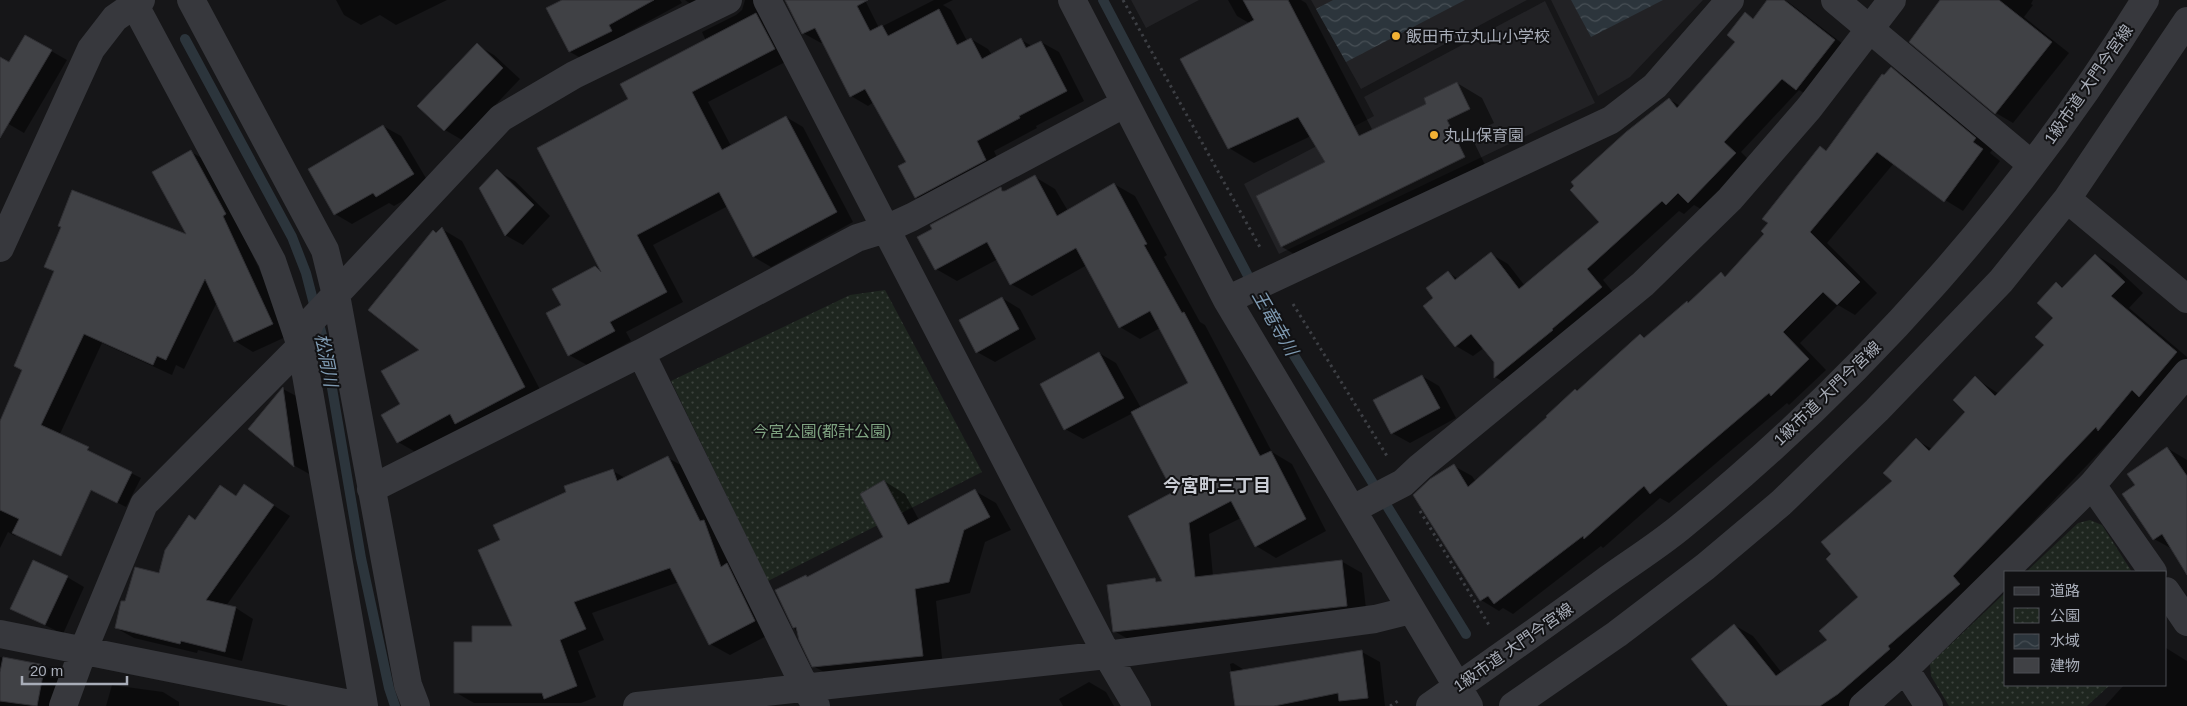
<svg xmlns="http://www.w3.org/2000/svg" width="2187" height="706" viewBox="0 0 2187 706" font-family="Helvetica,'Noto Sans JP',sans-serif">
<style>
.built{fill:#222225}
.park{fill:url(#park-dots)}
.water{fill:url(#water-waves)}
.shadow{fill:#0007}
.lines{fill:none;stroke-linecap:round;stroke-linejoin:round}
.stream{stroke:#2c353c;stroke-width:10}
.building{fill:#404145;stroke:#303034}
.path{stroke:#3d3f44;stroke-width:3;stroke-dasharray:2.5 4;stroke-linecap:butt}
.minor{stroke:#37383d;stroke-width:28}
.poi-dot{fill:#f2b134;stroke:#111113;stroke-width:2}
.labels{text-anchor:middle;stroke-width:4;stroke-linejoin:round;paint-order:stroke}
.poi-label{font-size:16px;fill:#a8adb8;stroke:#111113;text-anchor:start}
.street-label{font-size:16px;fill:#a8adb8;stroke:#111113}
.park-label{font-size:16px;fill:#7fa381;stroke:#111113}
.water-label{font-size:18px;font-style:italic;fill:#7f9bb3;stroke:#111113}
.neighbourhood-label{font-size:18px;font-weight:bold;fill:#c9ccd4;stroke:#111113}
</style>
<defs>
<pattern id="park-dots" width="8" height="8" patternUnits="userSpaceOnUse" patternTransform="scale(1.25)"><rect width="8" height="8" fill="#1e261f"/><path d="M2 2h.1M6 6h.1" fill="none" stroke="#3c433d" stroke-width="1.8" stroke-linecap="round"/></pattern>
<pattern id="water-waves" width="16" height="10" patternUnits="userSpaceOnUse" patternTransform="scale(1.25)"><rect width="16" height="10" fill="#2c353c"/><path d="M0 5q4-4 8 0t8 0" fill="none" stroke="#485056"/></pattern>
</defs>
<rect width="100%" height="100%" fill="#161618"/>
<!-- built -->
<path class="built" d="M1131 0H1199L1146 28Z
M1311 0H1527L1361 89Z
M1551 0H1703L1630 77 1598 96Z
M1545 1 1595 103 1279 254 1244 184 1374 116 1364 97Z"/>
<!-- park -->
<path class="park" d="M885 290 982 472 768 581 671 381 850 295Z
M2090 520 2102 525 2132 572H2026L2078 523Z
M2006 592V685H2110L2087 706H1949L1931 676 1930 664Z"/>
<!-- water -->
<path class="water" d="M1333 0H1465L1346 62 1316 9Z
M1571 0H1663L1591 37Z"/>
<!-- shadow -->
<path class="shadow" d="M336 0H447L396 25 380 15 361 25 344 15Z
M565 0H680L682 3 625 34 628 40 586 61 570 52Z
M685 0H729L703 13Z
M745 0H772L791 59 708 102 731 146 786 117 803 127 853 222 771 267 754 257 728 206 653 245 683 302 626 332 631 341 587 365 569 355 563 306 595 267 603 272 630 100 706 41 702 32 736 15 742 10Z
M786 0H865L879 28 934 0H953L943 5 951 10 967 41 971 39 988 49 992 55 1021 40 1032 46 1041 42 1059 52 1084 101 1036 126 1037 128 994 151 1003 170 933 207 916 197 908 162 874 102 868 106 851 96 823 42 821 43 803 33Z
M1228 0H1301L1306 3 1373 131 1428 104 1457 83 1482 98 1494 123 1470 134 1488 171 1306 261 1282 247 1327 163 1311 136 1254 163 1229 148 1249 23 1237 16Z
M1769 0H1785L1791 4 1852 51 1814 99 1799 90 1741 152 1753 164 1706 212 1694 205 1684 214 1679 211 1603 280 1618 298 1512 387 1495 377V362L1484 348 1473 356 1456 346 1435 298 1448 273 1459 279 1491 254 1508 264 1525 286 1601 222 1669 99 1680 106 1737 42 1745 14 1754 19Z
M1941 0H2033L2031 4 2033 5 2024 17 2069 53 2013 123 1996 113Z
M25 36 67 60 24 133 0 119V58L9 64Z
M477 45 494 55 520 79 462 140 445 130 419 106Z
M1891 69 1909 79 1993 149 1990 153 2000 161 1963 211 1945 200 1894 163 1827 243 1877 293 1855 315 1838 305 1800 343 1826 370 1789 405 1787 403 1669 503 1660 498 1603 548 1601 546 1513 614 1503 608 1499 611 1481 600 1454 466 1472 476 1476 482 1640 335 1645 338 1689 304 1721 274 1727 277 1766 233Z
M383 126 401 136 430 185 394 206 389 203 352 224 335 214Z
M191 152 209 162 290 335 253 352 235 341 217 302 184 369 176 365 172 375 102 343 59 436 65 440 15 536 8 532 0 548V424L24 370 56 272 46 266 189 237Z
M497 171 515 181 550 216 523 245 505 235Z
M1035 177 1055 189 1068 211 1114 184 1135 196 1167 255 1164 257 1200 322 1205 325 1272 452 1292 464 1326 531 1276 558 1256 546 1241 518 1209 534 1213 576 1341 561 1362 573 1367 618 1135 643 1114 631 1154 580 1159 582H1164L1174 493 1133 413 1083 439 1065 429 1099 353 1116 363 1141 408 1190 383 1160 328 1140 339 1120 327 1087 265 1032 296 1011 284 998 259 957 281 936 269 1001 189 1006 192Z
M442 229 462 241 545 399 419 454 398 442 402 404 421 350 437 234Z
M2096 255 2114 266 2143 293 2129 308 2187 357V372L2117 440 2113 438 1971 587 1853 706H1725L1728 704 1734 625 1753 636 1782 673 1828 640 1860 598 1894 481 1916 440 1932 449 1967 412 1975 378 1999 394 2046 345 2054 318 2057 284 2064 288Z
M1002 298 1020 309 1036 339 995 362 977 352Z
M1422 376 1439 386 1456 418 1410 443 1392 433Z
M283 389 300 398 311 475 295 466 250 429Z
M2167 448 2187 460V572L2174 550 2154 539 2137 486Z
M85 450 141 478 126 507 80 484Z
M668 458 688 469 774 632 730 655 710 644 679 582 592 613 604 640 578 651 596 697 581 703H474L455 692 473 643 514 627 501 541 613 471 625 478Z
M884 481 905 494 919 520 975 491 996 503 1011 530 985 542 970 593 936 601 943 667 835 678 813 666 794 627 806 576 808 578 885 538Z
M220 486 237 496 244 486 290 516 226 606 236 608 253 619 242 661 198 650 197 653 134 638 116 628 126 603 160 575Z
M67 577 84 587 63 634 12 609Z
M2166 648 2187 661V706H2105L2124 685H2166Z
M1362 652 1380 662 1385 706H1237L1230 664 1233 663 1246 671Z
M0 657 45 666 61 676 55 706H0Z
M1089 682 1106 692 1114 706H1063L1059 699Z
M112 685 163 692 179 702V706H106Z"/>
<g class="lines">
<!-- stream -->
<path class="stream" d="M1103 0 1266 310 1466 634
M185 39 292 237 306 273 325 347 361 558 389 688 395 706"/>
</g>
<!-- building -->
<path class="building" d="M562 0H654L609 25 612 31 569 52 546 8Z
M785 0H868L857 6 870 31 882 25 888 36 939 9 957 45 971 38 982 59 1021 38 1026 48 1041 41 1067 91 1019 116 1020 118 977 141 986 160 915 198 898 166 906 162 865 89 850 97 815 28 802 34Z
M1243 0H1288L1359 136 1426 104 1424 98 1457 82 1470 109 1447 120 1465 157 1281 247 1256 196 1325 162 1298 117 1228 149 1180 59 1254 20Z
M1767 0H1784L1835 40 1796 90 1782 79 1724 142 1736 153 1688 203 1678 193 1666 205 1662 201 1587 269 1602 287 1552 329 1553 330 1494 378V362L1471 334 1455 347 1423 306 1433 298 1426 288 1448 271 1455 280 1491 252 1519 289 1599 222 1570 190 1574 186 1571 182 1626 132 1669 98 1677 108 1735 42 1727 35 1745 12 1753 19Z
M1940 0H1999L2052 42 1995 114 1909 42Z
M756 13 775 49 692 92 722 150 786 116 837 212 753 257 719 192 637 235 667 292 610 322 615 331 568 356 546 313 561 305 552 289 595 266 601 272 537 148 628 99 620 84Z
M25 35 52 50 0 138V57L9 62Z
M477 43 503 68 444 131 417 106Z
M1891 67 1976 138 1973 142 1983 149 1944 202 1877 152 1810 232 1860 282 1837 305 1823 292 1783 332 1809 359 1771 396 1769 393 1650 494 1644 486 1584 539 1583 536 1494 604 1488 596 1480 601 1413 495 1430 479 1454 464 1468 487 1547 417 1546 416 1575 389 1577 391 1640 334 1644 338 1687 301 1688 303 1721 272 1725 277 1764 234 1761 231 1768 223 1762 219 1820 146 1826 151 1882 74 1884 75Z
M383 125 414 174 376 197 373 193 334 215 308 169Z
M191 150 226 214 223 216 273 324 234 342 205 279 166 360 157 356 153 365 84 334 41 425 89 447 87 450 132 472 117 503 91 490 61 556 12 533 19 519 0 510V421L22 370 14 366 54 271 44 267 61 227 58 226 72 190 186 234 152 172Z
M497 169 534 205 505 236 479 188Z
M1035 175 1057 216 1114 183 1147 244 1144 245 1182 313 1184 312 1260 456 1271 451 1306 519 1255 547 1231 501 1189 523 1195 577 1342 560 1347 606 1113 632 1107 585 1155 578 1156 582 1162 581 1128 516 1173 492 1131 412 1188 383 1150 311 1119 328 1076 248 1010 285 987 242 935 270 917 237 932 229 930 225 1001 187 1002 191H1005Z
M442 227 525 387 455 424 450 414 397 443 381 415 400 404 381 371 419 350 368 310 433 230 436 233Z
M2095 254 2125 282 2111 296 2177 352 2139 397 2132 390 2098 431 2096 427 1953 576 1960 584 1888 646 1890 649 1838 694 1820 706H1728L1691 659 1734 624 1776 676 1827 640 1819 631 1858 597 1826 559 1831 554 1821 542 1892 481 1883 473 1916 438 1929 451 1965 412 1953 400 1975 376 1995 396 2044 345 2035 337 2053 318 2037 303 2056 282 2062 288Z
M1002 297 1019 329 976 353 959 320Z
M1099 352 1124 398 1064 430 1040 384Z
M1422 375 1440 408 1391 434 1373 400Z
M283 387 294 467 248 429Z
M2167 447 2187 476V575L2162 534 2153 540 2122 494 2135 485 2127 474Z
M668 456 700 521 704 520 721 567 727 563 755 621 709 645 670 568 667 569 574 602 586 629 560 640 577 686 544 699 542 693H454V642H472V626H512L478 550 500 540 493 525 566 492 564 486 613 469 617 481Z
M884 480 908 525 975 489 990 517 964 530 949 582 915 589 923 656 812 667 799 640 796 627 793 628 775 590 806 575 807 577 883 537 860 494Z
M244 484 274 505 206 600 236 607 225 652 181 641 180 644 115 628 121 601H125L135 567 159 573 165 550 189 515 195 520 220 485 236 496Z
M33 560 68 576 45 625 10 609Z
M1362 650 1368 698 1339 701 1338 693 1274 706H1235L1230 672Z
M3 657 45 665 37 706 0 701V672Z"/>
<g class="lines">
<!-- path -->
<path class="path" d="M1123 0 1261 249
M1293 304 1387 456
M1420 511 1489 625
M1390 706 1398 701"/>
<!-- minor -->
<path class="minor" d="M132 0 272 261 301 346 364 706
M191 0 325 250 336 295 408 685 416 706
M767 0 1107 655 1137 706
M1072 0 1227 300 1469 706
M1835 0 2031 164
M2067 199 2187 299
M0 248 91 49 115 18 141 0
M1227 300 1611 120 1655 86 1730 0
M641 353 805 687 816 706
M2092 485 2153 572
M371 489 641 353 857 238 886 229 912 217 1124 104
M1353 509 1403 483 1420 467 1643 284 1730 199 1809 108 1892 0
M2166 591 2187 622
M0 634 360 706
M1905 669 1929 706
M63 706 83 651 144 504 301 346 311 321 501 118 574 75 728 0
M637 706 1107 655 1375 619 1411 610
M1430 706C1488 665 1547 624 1604 582 1630 563 1658 546 1683 525 1864 377 2023 199 2145 0
M1513 706 1617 634 1705 567 1781 503 1877 410 2001 281 2067 199 2187 21
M1863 706 1905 669 2092 485 2187 373"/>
</g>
<!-- markers -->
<g class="poi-dot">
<circle cx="1396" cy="36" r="5"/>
<circle cx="1434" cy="135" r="5"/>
</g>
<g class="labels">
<!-- poi labels -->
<g class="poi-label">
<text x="1406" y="42">飯田市立丸山小学校</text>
<text x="1444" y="141">丸山保育園</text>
</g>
<!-- street labels -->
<g class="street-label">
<text transform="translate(2088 84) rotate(-55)" y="6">1級市道 大門今宮線</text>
<text transform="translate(1827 393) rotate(-44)" y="6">1級市道 大門今宮線</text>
<text transform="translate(1513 647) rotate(-35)" y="6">1級市道 大門今宮線</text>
</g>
<!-- park labels -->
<g class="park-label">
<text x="822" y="437">今宮公園(都計公園)</text>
</g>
<!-- water labels -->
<g class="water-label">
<text transform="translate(1275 323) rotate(60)" y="6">王竜寺川</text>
<text transform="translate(326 360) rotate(79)" y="6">松洞川</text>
</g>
<!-- neighbourhood labels -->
<g class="neighbourhood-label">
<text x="1217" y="492">今宮町三丁目</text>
</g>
</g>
<!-- legend -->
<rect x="2004" y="571" width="162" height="115" fill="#111113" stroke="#4d4f55"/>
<rect x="2014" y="587" width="25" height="8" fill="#37383d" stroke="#4d4f55"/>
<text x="2050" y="596" font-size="15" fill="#a8adb8">道路</text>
<rect x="2014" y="608" width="25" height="15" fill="url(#park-dots)" stroke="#4d4f55"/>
<text x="2050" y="621" font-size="15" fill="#a8adb8">公園</text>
<rect x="2014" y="634" width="25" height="15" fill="url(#water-waves)" stroke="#4d4f55"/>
<text x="2050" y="646" font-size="15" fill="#a8adb8">水域</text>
<rect x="2014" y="658" width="25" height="15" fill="#404145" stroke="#4d4f55"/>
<text x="2050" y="671" font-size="15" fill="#a8adb8">建物</text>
<!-- scale -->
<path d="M22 676v8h105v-8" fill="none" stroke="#a8adb8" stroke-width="2.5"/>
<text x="30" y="676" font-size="15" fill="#a8adb8" stroke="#111113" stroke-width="4" paint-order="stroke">20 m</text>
</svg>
